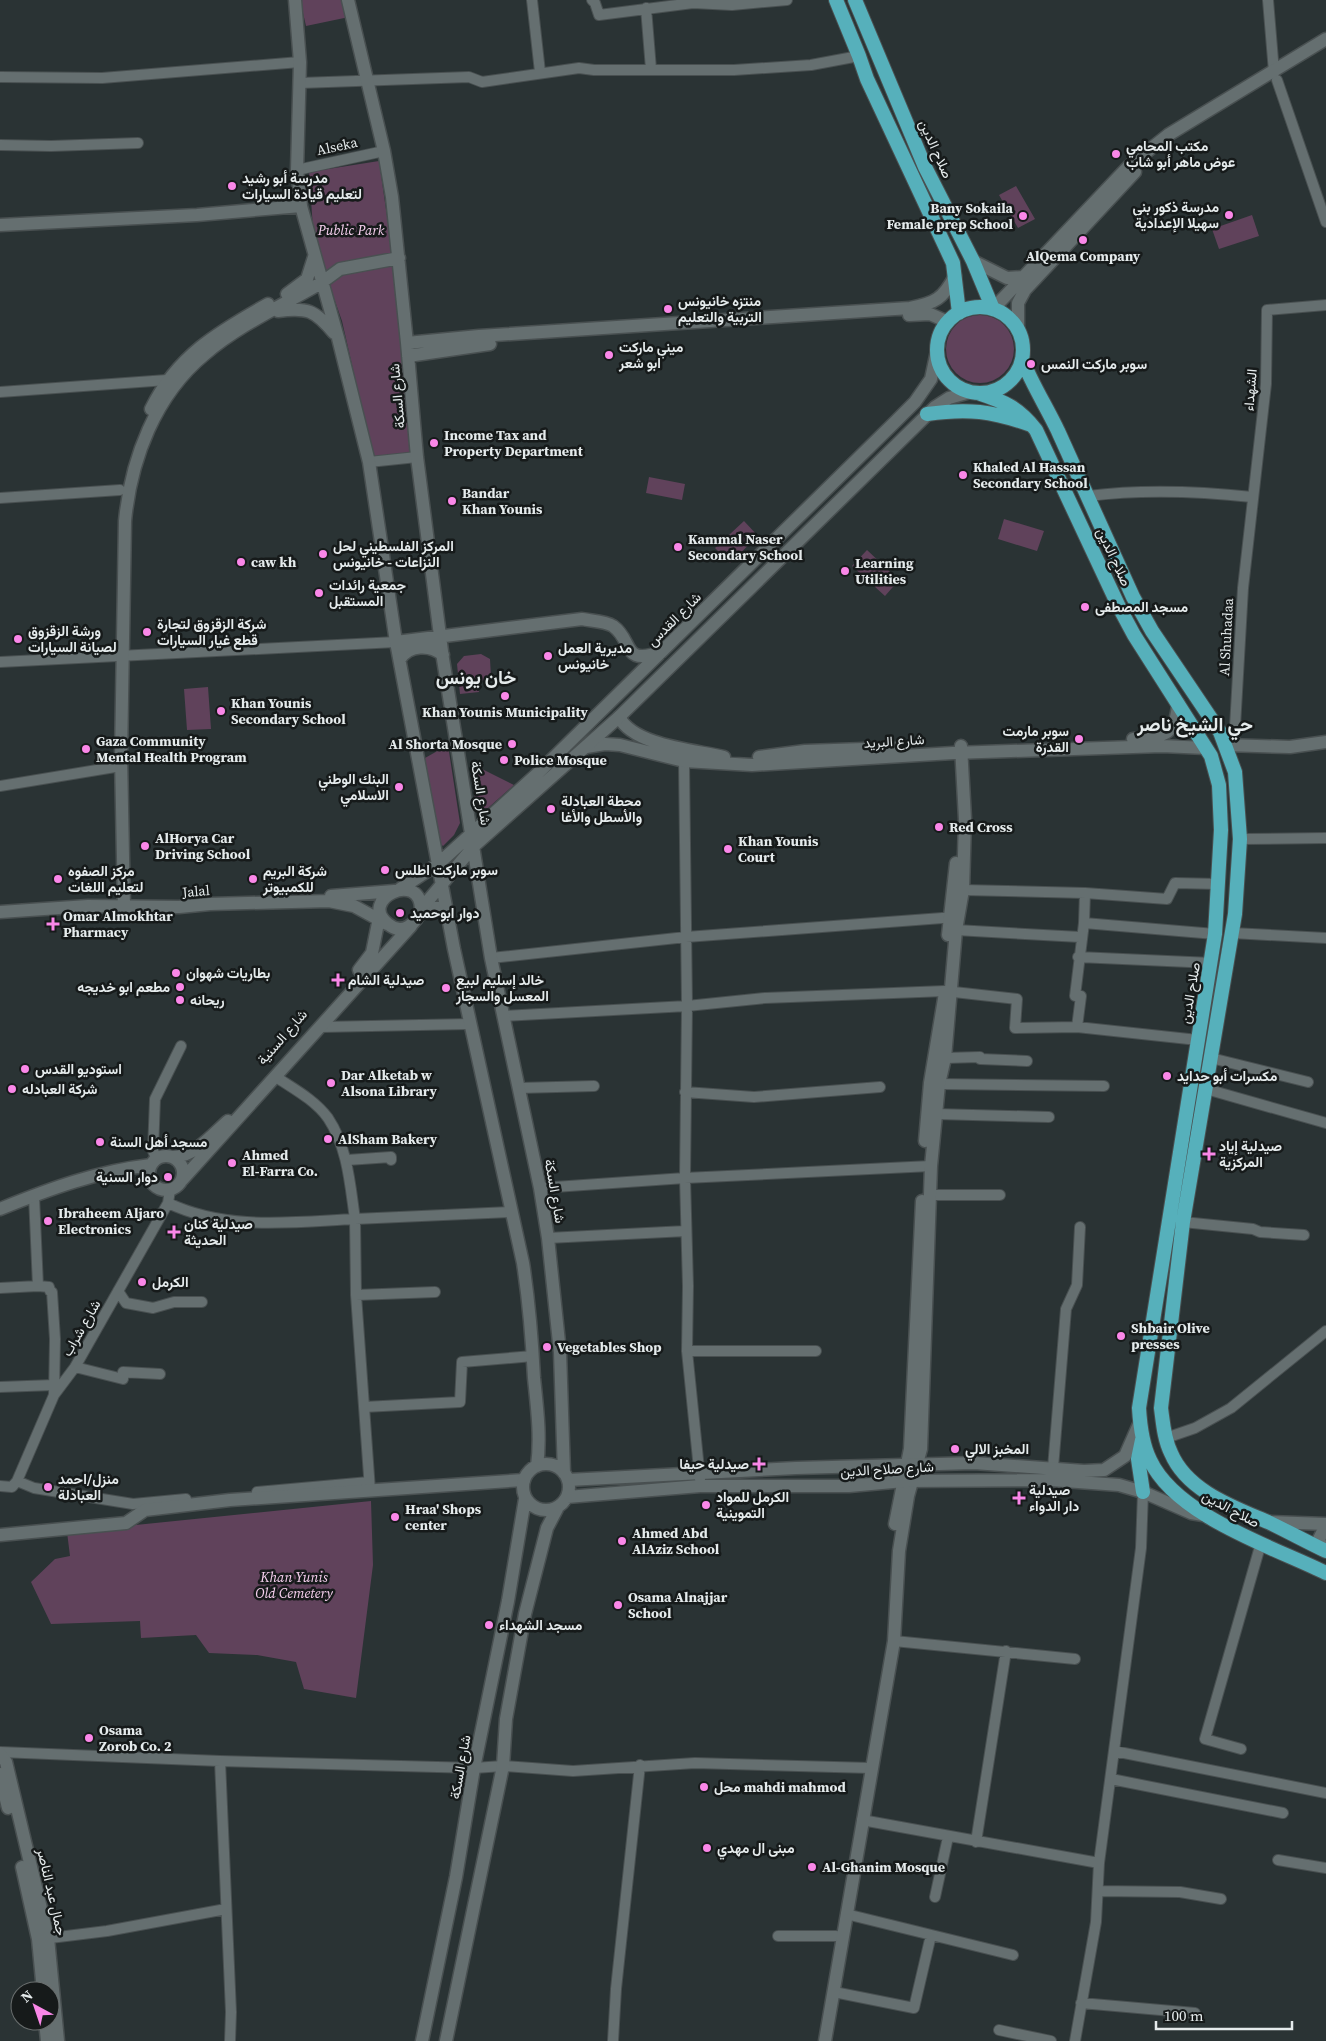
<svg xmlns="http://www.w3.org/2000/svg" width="1326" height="2041" viewBox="0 0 1326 2041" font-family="'Source Serif 4',Vazirmatn,serif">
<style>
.green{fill:#60425b}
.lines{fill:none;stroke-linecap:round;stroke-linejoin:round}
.minor-casing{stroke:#495051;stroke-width:12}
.tertiary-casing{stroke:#495051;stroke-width:15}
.secondary-casing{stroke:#495051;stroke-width:15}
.trunk-casing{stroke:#495051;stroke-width:16}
.minor{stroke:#656f70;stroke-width:10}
.tertiary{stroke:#656f70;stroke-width:12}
.secondary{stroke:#656f70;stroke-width:12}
.trunk{stroke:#56b0bb;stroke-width:14}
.poi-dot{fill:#fa87e8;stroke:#161a1a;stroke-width:2}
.labels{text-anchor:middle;stroke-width:5;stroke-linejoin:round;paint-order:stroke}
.street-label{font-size:14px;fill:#e5ebec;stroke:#161a1a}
.poi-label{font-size:14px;font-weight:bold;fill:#e5ebec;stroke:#161a1a;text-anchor:start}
.park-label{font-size:14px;font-style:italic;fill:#f7d0ef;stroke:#161a1a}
.district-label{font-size:19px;font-weight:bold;fill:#e5ebec;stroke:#161a1a}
</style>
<rect width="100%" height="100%" fill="#2a3334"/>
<!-- green -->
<path class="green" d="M300 0H344L349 17 306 26Z
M379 161 391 244 412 452 373 457 342 321 314 242 309 172Z
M1016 186 1035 219 1018 228 999 195Z
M1252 215 1259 236 1219 249 1212 229Z
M946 349a34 34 0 1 1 68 0a34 34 0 1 1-68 0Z
M649 477 685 484 682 500 646 493Z
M1004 519 1044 531 1037 551 998 539Z
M744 521 758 536 730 563 715 548Z
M867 550 899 580 885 596 852 566Z
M481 654 490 659 491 677H487V680L478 681 479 692 460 694 457 664 464 656Z
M208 687 211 729 187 730 184 689Z
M448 745 460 823 454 835 443 846 438 842 425 758Z
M476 766 514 785 488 808H482L475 799 471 772Z
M371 1501 373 1565 356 1698 304 1689 296 1662 257 1655 209 1653 196 1635 141 1638 140 1621 51 1624 31 1582 55 1559 70 1556 67 1532Z"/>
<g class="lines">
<!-- minor casing -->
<g class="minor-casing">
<path id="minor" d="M532 0 540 72
M592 0 595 3 599 15 693 3 732 5 787 0
M1268 0 1274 72
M646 8 651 69
M0 77 102 78 300 62
M1277 80 1326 222
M300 83 469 77 482 82 579 68 594 70H734L811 65 859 56
M0 145 51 146 138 143
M297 170 384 151
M0 392 167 380
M369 462 417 457
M1088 496C1143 489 1196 491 1252 497
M0 498 120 490
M0 662 396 642
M1234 744 1243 588 1266 384 1267 310 1326 305
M684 761 687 1006 685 1178 688 1286 687 1351 700 1479
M0 786 115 767
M1240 839 1326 838
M963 890 1085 893 1167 899 1175 883 1219 884
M1084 923 1215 934
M956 930 1080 937
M1232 933 1326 938
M1078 957 1212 963
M491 958 686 937 956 917
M504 1016 687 1006 765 998 945 991 1017 999 1015 1028 1077 1027 1198 1040
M321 1027 470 1024
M1077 1027 1081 996H1075L1084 923 1085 893
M945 1058 980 1057V1059L1027 1061
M1211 1058 1308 1082
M939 1084 1104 1086
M519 1088 594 1086
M1206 1089 1326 1123
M685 1092 754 1097 880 1087
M936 1114 1049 1117
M157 1159 153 1151 155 1099 181 1046
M347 1160 391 1157V1160
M540 1188 685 1178 931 1166
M930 1195H1000
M168 1203C227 1231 292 1222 355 1219 350 1185 348 1148 328 1118 315 1100 294 1089 276 1077
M1183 1222 1253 1229 1260 1232 1304 1235
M548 1238 686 1231
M38 1286 49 1287 50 1291 52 1292 55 1339 54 1395
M0 1288 38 1286 34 1196
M118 1291 126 1303 153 1308 174 1302H202
M356 1295 435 1292
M687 1351H816
M75 1367 123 1379V1372L160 1374
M0 1387 54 1385
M364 1407 460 1402 462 1362 533 1356
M1166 1438 1195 1428 1231 1408 1326 1331
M1053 1468 1066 1309 1077 1285 1080 1227
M17 1481 54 1395 75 1367 168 1203 170 1190
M0 1486 12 1487 17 1481 34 1488 133 1504 186 1499
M370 1490 356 1295 355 1219 512 1212
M257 1492 369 1482
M894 1641 1075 1659
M1241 1749 1205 1739 1261 1543
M1114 1751 1326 1793
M0 1752 220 1761 474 1768 503 1766 573 1771 695 1763 871 1768
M220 1761 231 2012 230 2041
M1111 1779 1283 1813
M862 1820 1099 1863
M976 1842 1006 1651
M1278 1860 1326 1868
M1098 1891 1180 1892 1221 1899
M935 1897 948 1837
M846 1914 1013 1955
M778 1936H836
M42 1939 107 1931 226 1909
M834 1992 914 2008 931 1935
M1081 2003 1195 2013
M999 2030 1051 2041
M613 2041 616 1989 640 1765
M1075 2041 1096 1922 1099 1863 1141 1548 1143 1492"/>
</g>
<!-- tertiary casing -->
<g class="tertiary-casing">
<path id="tertiary" d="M619 717C634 746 695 750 724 757
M1133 739C1163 736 1176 737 1178 703
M1226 745 1290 747 1326 742
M586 747 605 744 620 745 684 761 752 765 953 753 1162 746 1206 748
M759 757 805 751 894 748
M419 915 434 908H441L448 916
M948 935 956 863
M925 1141 930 1083 945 993
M1269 1522 1326 1524
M895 1524 910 1449 922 1201
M0 1535 126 1523 145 1510 230 1500 524 1480
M1322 1549 1319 1539 1326 1525
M0 1754 6 1762 48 1938 58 2041
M0 1774 8 1808
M22 1867 38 1939 43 1991
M45 2021 47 2041
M825 2041 894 1641 899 1551 908 1496 921 1449 931 1166 939 1084 945 1058 956 930 963 890 965 819 961 746"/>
</g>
<!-- secondary casing -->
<g class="secondary-casing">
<path id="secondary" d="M295 0 300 62 297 170 301 206 338 338 369 462 396 642 454 949 523 1263C529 1302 532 1339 534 1378 537 1407 541 1437 537 1466
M348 0 384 151 392 197 407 343 417 457 443 659 491 958 540 1188 548 1238 560 1352 564 1473
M0 225 197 215 301 206
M973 261 1007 278 1023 277
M287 294 307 279 314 257
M993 309 1129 166 1168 135 1326 39
M278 311C307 307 315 310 334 333
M909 315 930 314 948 322
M1018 329V303L1025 290 1135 172
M407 343 479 336 910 308C935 303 943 299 955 276
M408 356 490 344
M151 409C177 356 218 332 268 304
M396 642 582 619C592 621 605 621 613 626 634 641 621 666 661 652
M400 659C409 645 430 644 443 655
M400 889 438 864 536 775 895 422 915 402 931 379 938 346
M331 896 394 891
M124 907 121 757 125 521C131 459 155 395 205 354 239 325 283 305 321 283L340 269 399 258
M421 909C420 869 357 900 388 924 402 936 417 924 421 909L474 846 619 717 935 407 949 398 970 392
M0 912 88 906 179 907 210 904 329 901 354 906 387 924
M359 970 372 953 380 913
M149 1173a17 17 0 1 1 34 0a17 17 0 1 1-34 0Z
M173 1157C194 1157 213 1134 228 1121
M182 1180 411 926
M0 1209C49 1189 98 1171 151 1165
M523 1487a23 23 0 1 1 46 0a23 23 0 1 1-46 0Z
M568 1480 796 1468 974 1463 1084 1471 1104 1470 1125 1456 1140 1422
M567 1497 700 1486H849L904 1481 1051 1480 1119 1485 1143 1492 1191 1513 1203 1515
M422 2041 456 1877 474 1768 508 1601 525 1499
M446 2041 503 1766 506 1719 525 1614 547 1528 558 1507"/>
</g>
<!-- trunk casing -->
<g class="trunk-casing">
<path id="trunk" d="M836 0 859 56 867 79 953 263 959 313
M855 0 925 167 973 261 993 309
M937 350a43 43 0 1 1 86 0a43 43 0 1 1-86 0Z
M1022 359C1032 384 1046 406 1058 431L1133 597 1152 631 1220 732 1235 772 1240 839 1235 914 1183 1222 1161 1408C1163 1423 1164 1439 1171 1453 1187 1491 1233 1507 1268 1522 1287 1531 1307 1542 1326 1551
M978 393C1005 402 1018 407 1036 430L1119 607 1134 635 1211 756 1219 785 1221 830 1215 934 1139 1408C1140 1425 1142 1444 1150 1460 1176 1516 1273 1547 1326 1573
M927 414C968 408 992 411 1031 425
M1142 1440 1138 1459 1143 1492"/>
</g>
<!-- minor -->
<use href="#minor" class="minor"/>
<!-- tertiary -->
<use href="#tertiary" class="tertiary"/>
<!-- secondary -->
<use href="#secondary" class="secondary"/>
<!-- trunk -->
<use href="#trunk" class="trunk"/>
</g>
<!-- markers -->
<g class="poi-dot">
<circle cx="1116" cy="154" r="5"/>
<circle cx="232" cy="186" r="5"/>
<circle cx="1229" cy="215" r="5"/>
<circle cx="1023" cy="216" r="5"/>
<circle cx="1083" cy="240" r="5"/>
<circle cx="668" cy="309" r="5"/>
<circle cx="609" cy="355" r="5"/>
<circle cx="1031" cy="364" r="5"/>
<circle cx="434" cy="443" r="5"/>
<circle cx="963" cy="475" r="5"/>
<circle cx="452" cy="501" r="5"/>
<circle cx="678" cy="547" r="5"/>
<circle cx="323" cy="554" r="5"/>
<circle cx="241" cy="562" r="5"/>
<circle cx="845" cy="571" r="5"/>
<circle cx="319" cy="593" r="5"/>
<circle cx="1085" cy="607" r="5"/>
<circle cx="147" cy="632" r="5"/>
<circle cx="18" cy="639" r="5"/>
<circle cx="548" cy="656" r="5"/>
<circle cx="505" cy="696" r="5"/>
<circle cx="221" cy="711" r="5"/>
<circle cx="1079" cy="739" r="5"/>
<circle cx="512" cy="744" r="5"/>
<circle cx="86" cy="749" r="5"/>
<circle cx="504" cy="760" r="5"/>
<circle cx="399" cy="787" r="5"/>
<circle cx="551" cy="809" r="5"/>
<circle cx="939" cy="827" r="5"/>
<circle cx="145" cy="846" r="5"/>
<circle cx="728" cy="849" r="5"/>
<circle cx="385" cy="870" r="5"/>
<circle cx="58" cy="879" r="5"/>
<circle cx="253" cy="879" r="5"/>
<circle cx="400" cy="913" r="5"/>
<path d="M50.5 916.5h5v5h5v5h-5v5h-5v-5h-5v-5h5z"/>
<circle cx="176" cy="973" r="5"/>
<path d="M335.5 972.5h5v5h5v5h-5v5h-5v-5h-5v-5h5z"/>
<circle cx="180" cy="987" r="5"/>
<circle cx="446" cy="988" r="5"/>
<circle cx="180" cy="1000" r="5"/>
<circle cx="25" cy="1069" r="5"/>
<circle cx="1167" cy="1076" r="5"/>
<circle cx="331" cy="1083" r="5"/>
<circle cx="12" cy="1089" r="5"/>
<circle cx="328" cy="1139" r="5"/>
<circle cx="100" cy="1142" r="5"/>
<path d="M1206.5 1146.5h5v5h5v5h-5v5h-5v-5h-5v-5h5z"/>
<circle cx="232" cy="1163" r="5"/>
<circle cx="168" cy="1177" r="5"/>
<circle cx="48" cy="1221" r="5"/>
<path d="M171.5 1224.5h5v5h5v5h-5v5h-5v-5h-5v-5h5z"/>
<circle cx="142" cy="1282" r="5"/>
<circle cx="1121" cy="1336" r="5"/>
<circle cx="547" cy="1347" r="5"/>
<circle cx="955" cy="1449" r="5"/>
<path d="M756.5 1456.5h5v5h5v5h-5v5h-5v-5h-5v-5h5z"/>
<circle cx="48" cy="1487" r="5"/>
<path d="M1016.5 1490.5h5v5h5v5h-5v5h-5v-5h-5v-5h5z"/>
<circle cx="706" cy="1505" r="5"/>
<circle cx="395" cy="1517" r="5"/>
<circle cx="622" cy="1541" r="5"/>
<circle cx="618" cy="1605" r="5"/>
<circle cx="489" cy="1625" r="5"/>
<circle cx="89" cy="1738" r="5"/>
<circle cx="704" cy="1787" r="5"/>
<circle cx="707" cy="1848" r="5"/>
<circle cx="812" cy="1867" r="5"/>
</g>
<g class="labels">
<!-- street labels -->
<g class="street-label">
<text transform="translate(337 146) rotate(-12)" y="5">Alseka</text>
<text transform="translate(936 149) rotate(66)" y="5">صلاح الدين</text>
<text transform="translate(1250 390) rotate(-85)" y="5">الشهداء</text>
<text transform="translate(397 396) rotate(-95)" y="5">شارع السكة</text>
<text transform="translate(1114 557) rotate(65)" y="5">صلاح الدين</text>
<text transform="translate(674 619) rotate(-45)" y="5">شارع القدس</text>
<text transform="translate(1226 637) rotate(-87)" y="5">Al Shuhadaa</text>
<text transform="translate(894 741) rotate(-4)" y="5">شارع البريد</text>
<text transform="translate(481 793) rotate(81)" y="5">شارع السكة</text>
<text transform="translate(196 891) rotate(-5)" y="5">Jalal</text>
<text transform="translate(1190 993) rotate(-80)" y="5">صلاح الدين</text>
<text transform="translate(282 1037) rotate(-49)" y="5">شارع السنية</text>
<text transform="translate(555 1191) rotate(80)" y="5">شارع السكة</text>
<text transform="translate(81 1328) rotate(-60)" y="5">شارع شراب</text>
<text transform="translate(887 1469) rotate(-3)" y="5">شارع صلاح الدين</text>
<text transform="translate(1231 1509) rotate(28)" y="5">صلاح الدين</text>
<text transform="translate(460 1767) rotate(-80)" y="5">شارع السكة</text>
<text transform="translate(52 1892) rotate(77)" y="5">جمال عبد الناصر</text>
</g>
<!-- poi labels -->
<g class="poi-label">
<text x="1126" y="151">مكتب المحامي<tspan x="1126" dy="16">عوض ماهر أبو شاب</tspan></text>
<text x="242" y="183">مدرسة أبو رشيد<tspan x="242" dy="16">لتعليم قيادة السيارات</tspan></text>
<text x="1219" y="212" text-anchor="end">مدرسة ذكور بني<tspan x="1219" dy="16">سهيلا الإعدادية</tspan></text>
<text x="1013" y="213" text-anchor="end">Bany Sokaila<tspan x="1013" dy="16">Female prep School</tspan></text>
<text x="1083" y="261" text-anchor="middle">AlQema Company</text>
<text x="678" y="306">منتزه خانيونس<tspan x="678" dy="16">التربية والتعليم</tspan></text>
<text x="619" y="352">ميني ماركت<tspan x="619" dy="16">ابو شعر</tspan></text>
<text x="1041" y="369">سوبر ماركت النمس</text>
<text x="444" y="440">Income Tax and<tspan x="444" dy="16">Property Department</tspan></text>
<text x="973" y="472">Khaled Al Hassan<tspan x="973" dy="16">Secondary School</tspan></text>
<text x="462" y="498">Bandar<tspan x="462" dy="16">Khan Younis</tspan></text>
<text x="688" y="544">Kammal Naser<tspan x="688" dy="16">Secondary School</tspan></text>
<text x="333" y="551">المركز الفلسطيني لحل<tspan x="333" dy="16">النزاعات - خانيونس</tspan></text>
<text x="251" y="567">caw kh</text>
<text x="855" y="568">Learning<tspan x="855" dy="16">Utilities</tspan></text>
<text x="329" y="590">جمعية رائدات<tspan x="329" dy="16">المستقبل</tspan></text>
<text x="1095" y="612">مسجد المصطفى</text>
<text x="157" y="629">شركة الزقزوق لتجارة<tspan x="157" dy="16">قطع غيار السيارات</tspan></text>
<text x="28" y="636">ورشة الزقزوق<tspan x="28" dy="16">لصيانة السيارات</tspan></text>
<text x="558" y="653">مديرية العمل<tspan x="558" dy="16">خانيونس</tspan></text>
<text x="231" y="708">Khan Younis<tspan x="231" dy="16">Secondary School</tspan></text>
<text x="505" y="717" text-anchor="middle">Khan Younis Municipality</text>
<text x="1069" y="736" text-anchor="end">سوبر مارمت<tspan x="1069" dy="16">القدرة</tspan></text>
<text x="96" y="746">Gaza Community<tspan x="96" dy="16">Mental Health Program</tspan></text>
<text x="502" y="749" text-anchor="end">Al Shorta Mosque</text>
<text x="514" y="765">Police Mosque</text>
<text x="389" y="784" text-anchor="end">البنك الوطني<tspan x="389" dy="16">الاسلامي</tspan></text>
<text x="561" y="806">محطة العبادلة<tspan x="561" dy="16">والأسطل والأغا</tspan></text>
<text x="949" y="832">Red Cross</text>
<text x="155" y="843">AlHorya Car<tspan x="155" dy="16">Driving School</tspan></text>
<text x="738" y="846">Khan Younis<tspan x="738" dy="16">Court</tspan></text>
<text x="395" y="875">سوبر ماركت اطلس</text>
<text x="68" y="876">مركز الصفوه<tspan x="68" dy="16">لتعليم اللغات</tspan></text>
<text x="263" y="876">شركة البريم<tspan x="263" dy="16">للكمبيوتر</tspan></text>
<text x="410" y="918">دوار ابوحميد</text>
<text x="63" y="921">Omar Almokhtar<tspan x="63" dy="16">Pharmacy</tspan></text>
<text x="186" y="978">بطاريات شهوان</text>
<text x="348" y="985">صيدلية الشام</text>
<text x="456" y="985">خالد إسليم لبيع<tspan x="456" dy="16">المعسل والسجار</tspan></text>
<text x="170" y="992" text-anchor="end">مطعم ابو خديجه</text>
<text x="190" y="1005">ريحانه</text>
<text x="35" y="1074">استوديو القدس</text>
<text x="341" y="1080">Dar Alketab w<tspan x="341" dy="16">Alsona Library</tspan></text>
<text x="1177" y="1081">مكسرات أبو حدايد</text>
<text x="22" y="1094">شركة العبادله</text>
<text x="338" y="1144">AlSham Bakery</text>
<text x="110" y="1147">مسجد أهل السنة</text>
<text x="1219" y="1151">صيدلية إياد<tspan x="1219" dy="16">المركزية</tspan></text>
<text x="242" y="1160">Ahmed<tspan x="242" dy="16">El-Farra Co.</tspan></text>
<text x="158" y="1182" text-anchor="end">دوار السنية</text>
<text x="58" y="1218">Ibraheem Aljaro<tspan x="58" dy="16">Electronics</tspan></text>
<text x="184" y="1229">صيدلية كنان<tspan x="184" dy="16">الحديثة</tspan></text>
<text x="152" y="1287">الكرمل</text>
<text x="1131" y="1333">Shbair Olive<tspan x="1131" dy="16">presses</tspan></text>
<text x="557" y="1352">Vegetables Shop</text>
<text x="965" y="1454">المخبز الالي</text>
<text x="749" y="1469" text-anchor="end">صيدلية حيفا</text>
<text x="58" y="1484">منزل/احمد<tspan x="58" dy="16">العبادلة</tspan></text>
<text x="1029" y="1495">صيدلية<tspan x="1029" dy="16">دار الدواء</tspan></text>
<text x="716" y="1502">الكرمل للمواد<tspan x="716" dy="16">التموينية</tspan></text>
<text x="405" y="1514">Hraa' Shops<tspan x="405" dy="16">center</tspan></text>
<text x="632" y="1538">Ahmed Abd<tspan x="632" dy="16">AlAziz School</tspan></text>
<text x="628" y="1602">Osama Alnajjar<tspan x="628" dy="16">School</tspan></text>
<text x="499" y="1630">مسجد الشهداء</text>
<text x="99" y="1735">Osama<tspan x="99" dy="16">Zorob Co. 2</tspan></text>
<text x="714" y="1792">محل mahdi mahmod</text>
<text x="717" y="1853">مبنى ال مهدي</text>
<text x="822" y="1872">Al-Ghanim Mosque</text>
</g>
<!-- park labels -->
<g class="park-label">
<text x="351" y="235">Public Park</text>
<text x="294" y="1582">Khan Yunis<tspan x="294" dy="16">Old Cemetery</tspan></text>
</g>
<!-- district labels -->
<g class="district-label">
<text x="476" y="684">خان يونس</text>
<text x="1195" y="731">حي الشيخ ناصر</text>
</g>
</g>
<!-- north arrow -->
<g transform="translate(35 2006) rotate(320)"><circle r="24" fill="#161a1a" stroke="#696e6e"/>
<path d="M0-4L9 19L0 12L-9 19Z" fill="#fa87e8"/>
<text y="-8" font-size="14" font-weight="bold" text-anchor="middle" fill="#e5ebec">N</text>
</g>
<!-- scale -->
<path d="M1156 2021v8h136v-8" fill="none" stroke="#e5ebec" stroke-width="2.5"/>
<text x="1164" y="2021" font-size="15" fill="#e5ebec" stroke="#161a1a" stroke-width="4" paint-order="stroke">100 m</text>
</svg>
